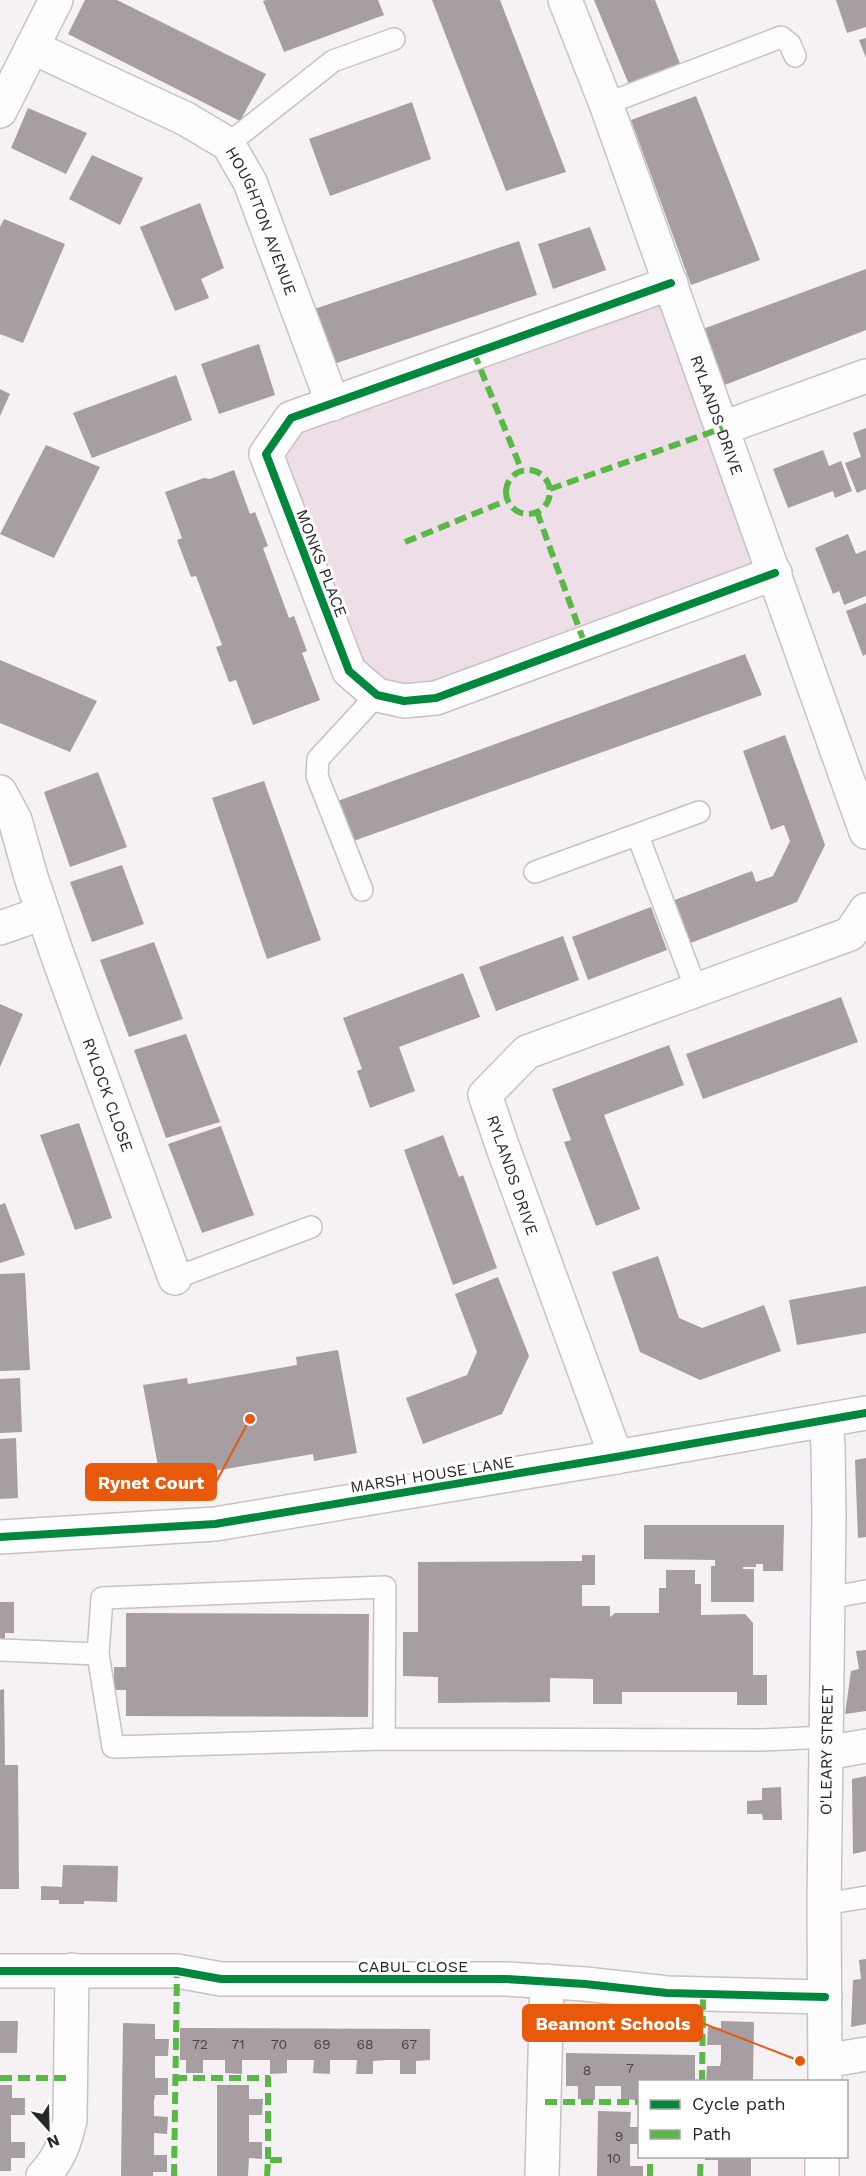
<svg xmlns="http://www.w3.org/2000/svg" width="866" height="2176" viewBox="0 0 866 2176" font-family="'Work Sans',sans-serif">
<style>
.green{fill:#eedee7}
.building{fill:#a69ea3}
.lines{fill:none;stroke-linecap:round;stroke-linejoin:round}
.lane-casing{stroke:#c6c2c5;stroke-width:24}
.street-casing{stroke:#c6c2c5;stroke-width:36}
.secondary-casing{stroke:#c6c2c5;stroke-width:36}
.lane{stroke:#fefdfd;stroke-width:21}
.street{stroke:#fefdfd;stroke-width:33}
.secondary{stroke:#fefdfd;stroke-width:33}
.quiet{stroke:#58b947;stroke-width:6;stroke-dasharray:12 6;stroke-linecap:butt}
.cycleway-casing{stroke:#fff;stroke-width:11}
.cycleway{stroke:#00873e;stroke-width:8}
.labels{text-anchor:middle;stroke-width:6;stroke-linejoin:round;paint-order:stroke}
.number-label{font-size:14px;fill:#484447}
.street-label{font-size:16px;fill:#292628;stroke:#fff}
.leader{fill:none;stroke:#e8590c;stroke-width:2}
.callout-dot{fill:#e8590c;stroke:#fff;stroke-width:2}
.callout{fill:#e8590c;stroke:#e8590c;stroke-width:2}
.callout-label{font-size:18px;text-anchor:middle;font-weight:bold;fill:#fff}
</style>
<rect width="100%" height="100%" fill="#f6f1f4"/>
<!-- green -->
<path class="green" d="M660 299 757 569 432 687 383 686 358 662 276 455 296 430Z"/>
<!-- building -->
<path class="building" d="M85 0H117L266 74 240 121 68 34Z
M266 0H378L384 15 284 52 263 1Z
M432 0H500L566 172 506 191Z
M594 0H655L681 66 630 87Z
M836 0H866V27L847 33Z
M866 38V58L859 40Z
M696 96 760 260 691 285 631 120Z
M412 102 431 159 330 196 309 139Z
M28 108 87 133 66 174 11 148Z
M92 155 143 178 120 225 69 199Z
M200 203 224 268 201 279 209 298 175 311 140 227Z
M4 219 65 244 23 343 0 334V227Z
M590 227 606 270 553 289 538 244Z
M519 241 537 295 331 365 311 310Z
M866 269V330L722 386 700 330Z
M259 344 275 395 219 414 201 364Z
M176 375 192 420 92 458 73 413Z
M0 389 10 394 0 416Z
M866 428V489L857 493 845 463 861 457 853 433Z
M46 445 100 467 54 558 0 534Z
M823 450 829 466 841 461 852 491 835 498 833 491 788 508 773 469Z
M234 470 250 514 255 512 268 546 263 548 289 618 294 616 307 651 302 653 320 700 253 725 236 680 229 682 216 647 222 645 196 576 191 577 177 540 182 538 165 492 204 478 210 479Z
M848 534 856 554 866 550V596L844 605 839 591 833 594 815 548Z
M866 603V654L863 656 846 611Z
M745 654 762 695 348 843 332 803Z
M0 660 97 701 70 752 0 723Z
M785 735 825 845 797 902 688 944 672 901 752 871 756 882 773 876 790 841 784 825 771 830 743 751Z
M98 772 127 847 70 867 44 792Z
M264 781 321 940 267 959 212 798Z
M122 865 144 924 92 942 70 882Z
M651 907 667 950 588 980 572 937Z
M563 936 579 980 496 1011 479 967Z
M154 942 183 1019 129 1037 100 960Z
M463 973 480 1017 399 1047 415 1091 370 1108 357 1071 362 1069 343 1018Z
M841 997 858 1042 703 1099 686 1054Z
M0 1004 23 1014 0 1067Z
M186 1034 220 1122 166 1138 134 1050Z
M669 1045 684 1085 604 1115 640 1209 596 1226 564 1142 571 1140 552 1089Z
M79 1123 112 1218 75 1230 40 1135Z
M221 1126 254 1215 202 1233 168 1144Z
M443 1135 459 1177 463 1175 497 1268 453 1285 404 1150Z
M5 1203 25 1255 0 1263V1205Z
M658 1256 679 1318 702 1328 764 1305 781 1351 700 1380 640 1352 612 1272Z
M25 1273 30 1370 0 1371V1274Z
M498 1277 529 1356 502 1414 423 1444 406 1398 467 1375 477 1352 455 1294Z
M866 1286V1333L797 1345 789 1300Z
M338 1350 357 1453 314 1461 313 1454 203 1473 204 1481 162 1488 143 1385 187 1378 188 1384 297 1365 296 1357Z
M20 1378 22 1432 0 1433V1379Z
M16 1438 18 1498 0 1499V1439Z
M866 1458V1537L858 1538 855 1460Z
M644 1525H784L783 1571H763V1564H756V1567H743V1569H754V1602H711V1566H715V1560L644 1559Z
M582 1555H595V1585H582V1606H610V1617L615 1613H659V1588H666V1570H695V1584H701V1615L745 1614 753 1623V1675H767V1705H737V1692H622V1704H593V1679L550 1678V1702L438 1703V1677L403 1676V1632H418V1562L582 1561Z
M0 1602H14V1633H5V1640H0Z
M126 1613 369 1614 368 1717 126 1716V1690H114V1667H126Z
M866 1650V1711L845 1714 851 1671 859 1669 856 1651Z
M4 1689 5 1765H18L19 1889H0V1690Z
M866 1776V1851L853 1854 852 1779Z
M781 1787 782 1820H763L762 1814H747V1801L762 1800V1788Z
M63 1865 118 1866 117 1902 84 1901V1904H59V1900H41V1886L62 1887Z
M866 1959V2024L851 2027 853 1980 861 1979 859 1960Z
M0 2021H18L17 2053H0Z
M721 2021 754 2022 753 2082H706L707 2066H720L721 2060V2045H707L708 2027 721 2028Z
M123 2023 155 2024V2039H169L168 2056H155V2078H168V2095H155L154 2101V2116L168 2117 167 2134 154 2133V2155H167V2172H153V2176H121Z
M180 2028 430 2029V2060L416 2061V2074H400V2060H387L373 2061V2074H356L357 2060H330V2074L313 2073 314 2060H287V2073L270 2074V2060H242V2074L225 2073V2060H203V2073H186V2060H180Z
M566 2053 695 2055V2082H640L638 2100 621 2099V2086H595V2100L578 2099V2086H566Z
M0 2085H12V2098H25V2115H11V2142H25V2158H11V2171H0Z
M217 2085H249V2099H263L262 2115H249V2142H262V2159L249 2158 248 2176H217Z
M598 2111 631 2112 630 2127H640V2144H630V2166H643V2176H597Z
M705 2156H751V2176H718V2160H705Z"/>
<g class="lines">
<!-- lane casing -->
<g class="lane-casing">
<path id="lane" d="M606 104 781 37 790 44 795 56
M228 144 333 61 394 39
M638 836 696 989
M535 872 699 812
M362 890 317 776 318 759 377 695
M175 1278 311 1227
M828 1598 866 1591
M0 1650 98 1654 113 1747 384 1739 763 1740 826 1737
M98 1654 102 1598 385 1587 384 1739
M824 1904 866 1897"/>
</g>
<!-- street casing -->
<g class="street-casing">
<g id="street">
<path id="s1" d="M565 0 606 104 866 832"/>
<path id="s2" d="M32 47 186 119 228 144 250 182 333 404"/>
<path d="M0 111 56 0"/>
<path d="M671 283 291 418 266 454 349 671 377 695 404 701 436 698 775 573"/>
<path d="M723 428 866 376"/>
<path id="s3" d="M0 792 15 820 31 877 57 954 175 1278"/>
<path d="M0 928 43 913"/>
<path d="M616 1457 503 1148 485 1095 527 1052 850 934 866 910"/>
<path d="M826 1753 866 1746"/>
<path d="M0 1971H177L221 1979H506L585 1984 667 1993 825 1997"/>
<path d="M825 2061 866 2054"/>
<path id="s4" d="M825 2082 824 1904 829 1516 828 1446 826 1420"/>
<path d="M43 2176C59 2160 65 2142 70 2120L72 1970"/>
<path d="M542 2176 547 1981"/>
<path d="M822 2176V2156"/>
</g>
</g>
<!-- secondary casing -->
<g class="secondary-casing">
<path id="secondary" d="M0 1537 215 1524 616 1457 866 1413"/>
</g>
<!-- lane -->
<use href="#lane" class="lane"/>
<!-- street -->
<use href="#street" class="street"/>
<!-- secondary -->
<use href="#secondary" class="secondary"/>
<!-- quiet -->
<path class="quiet" d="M474 353 522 471
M506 492a22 22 0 1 1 44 0a22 22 0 1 1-44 0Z
M550 489 723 428
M537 512 584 642
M405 542 508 500
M0 2078H70
M175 2078H268V2160
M702 2082 703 1995
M545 2102H640
M174 2176 177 1971
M267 2176 268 2160H282
M650 2176V2156
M700 2176 701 2156"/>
<!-- cycleway casing -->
<g class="cycleway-casing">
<path id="cycleway" d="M671 283 291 418 266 454 349 671 377 695 404 701 436 698 775 573
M0 1537 215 1524 616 1457 866 1413
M0 1971H177L221 1979H506L585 1984 667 1993 825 1997"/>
</g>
<!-- cycleway -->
<use href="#cycleway" class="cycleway"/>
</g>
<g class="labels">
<!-- number labels -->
<g class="number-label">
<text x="200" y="2049">72</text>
<text x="238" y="2049">71</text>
<text x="279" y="2049">70</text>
<text x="322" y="2049">69</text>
<text x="365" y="2049">68</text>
<text x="409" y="2049">67</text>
<text x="630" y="2073">7</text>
<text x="587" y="2075">8</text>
<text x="619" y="2141">9</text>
<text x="614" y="2163">10</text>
</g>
<!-- street labels -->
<g class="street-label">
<text dy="6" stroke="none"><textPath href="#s2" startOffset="303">HOUGHTON AVENUE</textPath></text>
<text dy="6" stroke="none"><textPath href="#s1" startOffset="442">RYLANDS DRIVE</textPath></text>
<text transform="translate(322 563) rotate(69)" y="6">MONKS PLACE</text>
<text dy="6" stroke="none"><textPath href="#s3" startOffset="322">RYLOCK CLOSE</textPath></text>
<text transform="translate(513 1175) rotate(71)" y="6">RYLANDS DRIVE</text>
<text transform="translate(432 1474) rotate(-9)" y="6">MARSH HOUSE LANE</text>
<text dy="6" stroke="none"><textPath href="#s4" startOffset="332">O'LEARY STREET</textPath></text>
<text x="413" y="1972">CABUL CLOSE</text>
</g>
</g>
<!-- callouts -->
<path class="leader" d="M250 1419L216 1482M800 2061L702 2023"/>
<g class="callout-dot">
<circle cx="250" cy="1419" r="6"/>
<circle cx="800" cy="2061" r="6"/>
</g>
<g class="callout">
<rect x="86" y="1464" width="130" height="36" rx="6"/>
<rect x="523" y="2005" width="179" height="36" rx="6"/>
</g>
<g class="callout-label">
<text x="151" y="1489">Rynet Court</text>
<text x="613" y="2030">Beamont Schools</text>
</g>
<!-- legend -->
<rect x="638" y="2080" width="210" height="78" fill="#ffffff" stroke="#a9a8a9" stroke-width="1.5"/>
<rect x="650" y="2100" width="30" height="9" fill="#00873e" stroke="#a9a8a9" stroke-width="1.5"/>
<text x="692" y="2110" font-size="18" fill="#292628">Cycle path</text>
<rect x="650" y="2130" width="30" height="9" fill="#58b947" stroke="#a9a8a9" stroke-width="1.5"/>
<text x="692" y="2140" font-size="18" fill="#292628">Path</text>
<!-- north arrow -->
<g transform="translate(48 2128) rotate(158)" stroke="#ffffff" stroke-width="4.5" paint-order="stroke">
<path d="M0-4.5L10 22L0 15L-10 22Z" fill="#292628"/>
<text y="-9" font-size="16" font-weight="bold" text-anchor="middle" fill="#292628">N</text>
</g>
</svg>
